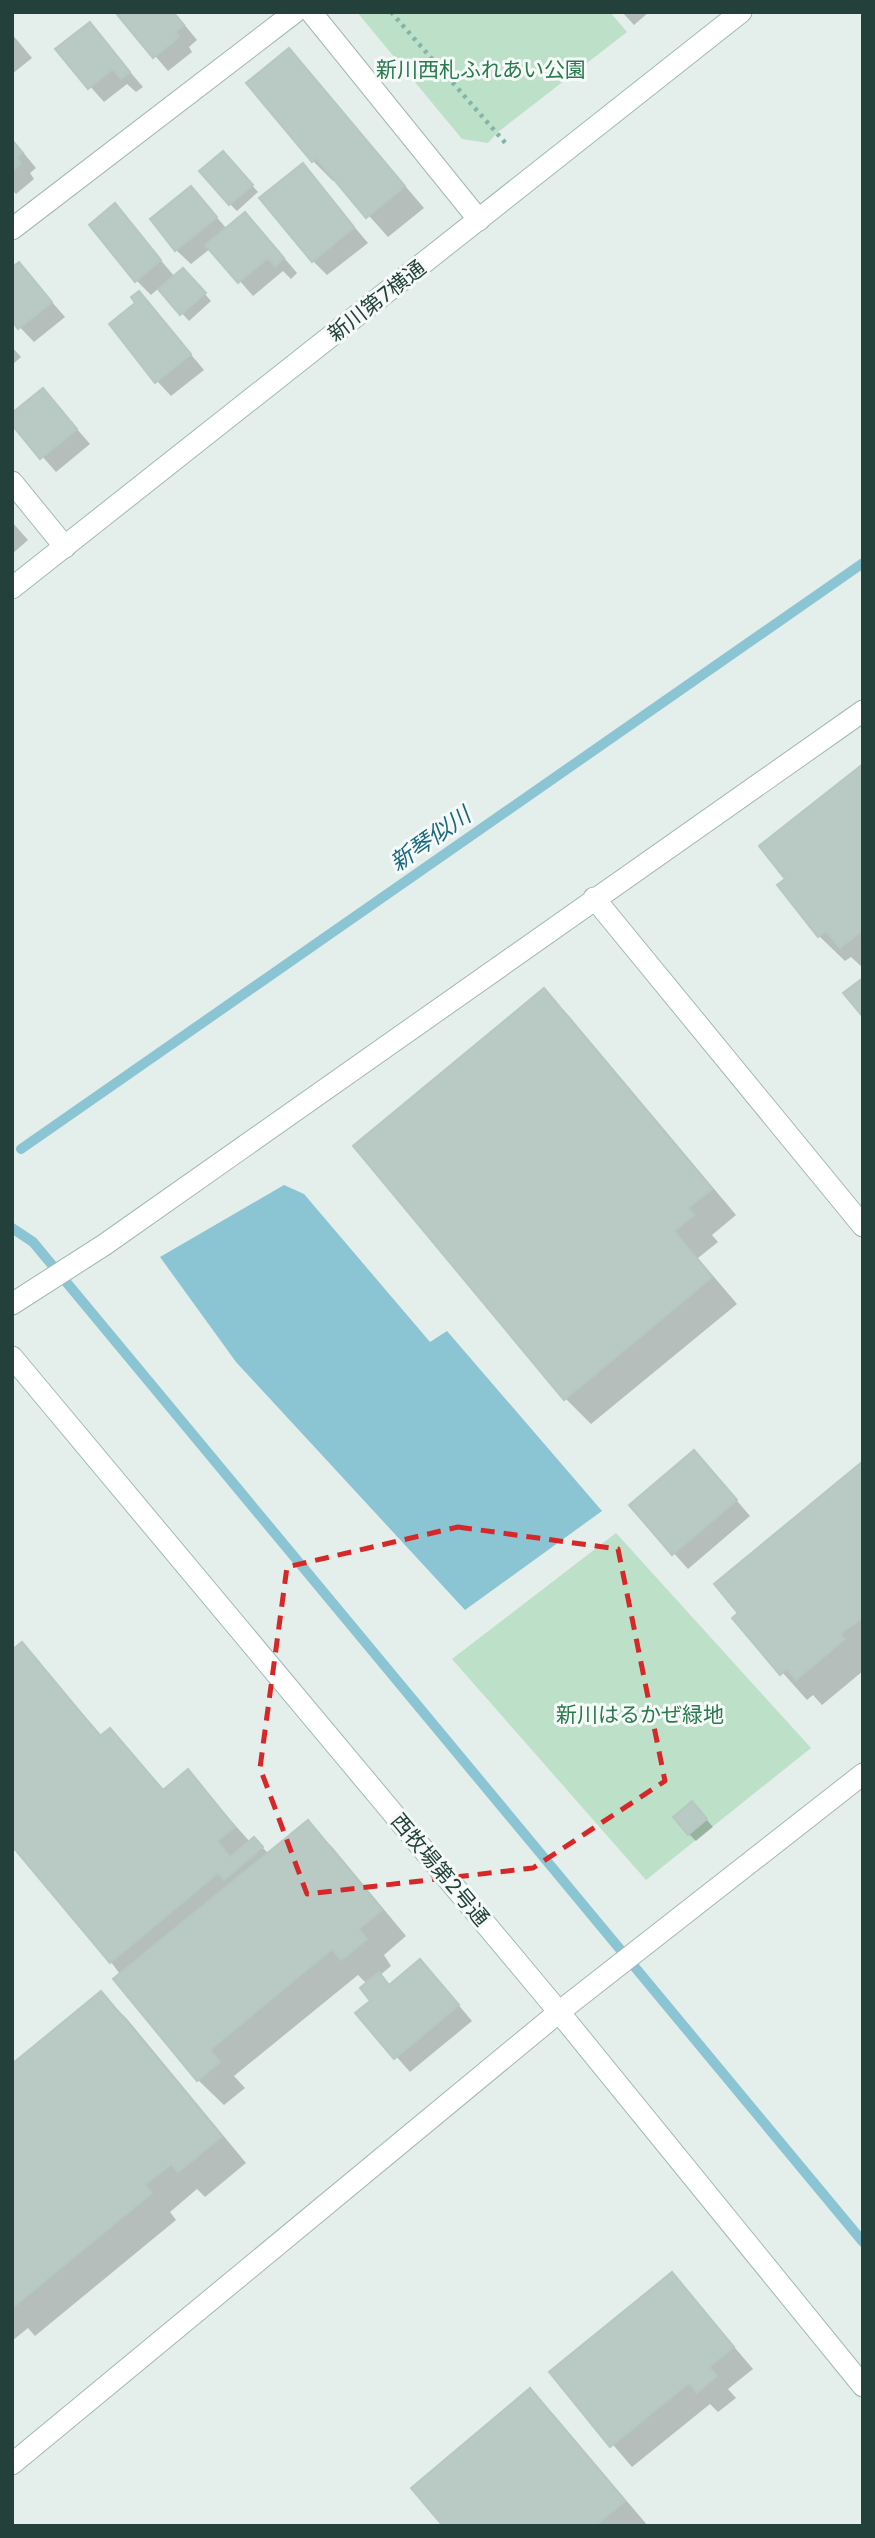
<svg xmlns="http://www.w3.org/2000/svg" width="875" height="2538" viewBox="0 0 875 2538" font-family="Inter,'Noto Sans JP',sans-serif">
<style>
.green{fill:#bde0c8}
.water{fill:#8bc5d4}
.shadow{fill:#0003}
.lines{fill:none;stroke-linecap:round;stroke-linejoin:round}
.stream{stroke:#8bc5d4;stroke-width:10}
.building{fill:#b9c9c3;stroke:#b6c8c2;stroke-width:2}
.street-casing{stroke:#a6b7b2;stroke-width:23}
.secondary-casing{stroke:#a2bab3;stroke-width:23}
.path{stroke:#84b3a7;stroke-width:4.5;stroke-dasharray:3.5 5;stroke-linecap:butt}
.street{stroke:#fff;stroke-width:21}
.secondary{stroke:#fff;stroke-width:21}
.marked{fill:none;stroke:#d62828;stroke-width:5;stroke-dasharray:14 9;stroke-linejoin:round}
.labels{text-anchor:middle;stroke-width:6;stroke-linejoin:round;paint-order:stroke}
.park-label{font-size:21px;fill:#2b794e;stroke:#f5faf8}
.street-label{font-size:21px;fill:#23413a;stroke:#f5faf8}
.water-label{font-size:23px;font-style:italic;fill:#1a697f;stroke:#f5faf8}
</style>
<rect width="100%" height="100%" fill="#e4eeea"/>
<!-- green -->
<path class="green" d="M357 12H610L627 32 498 132 488 143 462 139Z
M616 1533 811 1748 646 1880 452 1659Z"/>
<!-- water -->
<path class="water" d="M284 1185 304 1194 430 1342 447 1331 602 1511 465 1610 236 1362 160 1257Z"/>
<!-- shadow -->
<path class="shadow" d="M118 12H174L197 40 189 47 192 52 168 71Z
M622 12H649L634 25Z
M90 25 143 87 136 92 127 84 104 102 58 50Z
M12 34 32 58 12 74Z
M289 50 424 208 388 237 336 179 333 181 313 161Z
M12 139 36 168 30 173 34 179 16 194 12 190Z
M230 160 258 192 237 211 230 204Z
M303 166 368 243 327 275 313 261Z
M191 188 227 229 259 228 297 273 291 279 283 271 253 296 211 248 191 264 176 250Z
M115 206 175 277H190L211 301 189 321 159 288 151 295 136 280Z
M19 264 65 317 34 342 12 319Z
M139 293 204 370 171 396 157 381 138 303Z
M12 347 21 357 12 365Z
M43 390 90 444 56 472 12 422Z
M12 522 28 540 12 554Z
M863 767V968L851 957 845 961 819 936 788 879Z
M543 990 569 1016 736 1215 712 1235 718 1242 698 1258 737 1304 591 1424 565 1398Z
M863 1463V1671L822 1705 813 1695 807 1700 734 1618Z
M708 1467 750 1516 688 1569 631 1505Z
M22 1644 102 1736 110 1730 165 1791 188 1772 250 1842 254 1839 269 1854 307 1822 333 1848 406 1936 384 1955 391 1966 379 1976 390 1986 434 1976 472 2021 410 2072 358 2013 373 2001 367 1984 358 1975 234 2076 245 2088 224 2105 198 2080 111 1962Z
M699 1811 713 1827 696 1841 689 1834Z
M101 1993 127 2019 246 2163 205 2197 197 2189 170 2212 176 2220 35 2336 28 2328 12 2341V2067Z
M672 2274 753 2369 728 2389 736 2398 718 2412 710 2404 632 2467 551 2372Z
M530 2390 555 2416 648 2526H445Z"/>
<g class="lines">
<!-- stream -->
<path class="stream" d="M21 1149 863 563
M12 1228 33 1242 863 2242"/>
</g>
<!-- building -->
<path class="building" d="M115 12H173L184 25 176 32 179 37 153 58Z
M90 22 130 72 121 79 113 69 88 89 55 49Z
M289 48 405 186 366 218 316 158 312 162 246 83Z
M12 140 23 153 17 157 21 164 12 171Z
M223 151 253 185 229 205 199 171Z
M303 163 354 227 312 262 259 198Z
M191 186 217 217 175 251 150 219Z
M115 203 161 260 135 282 89 225Z
M245 212 284 258 275 266 268 258 238 283 205 245Z
M19 262 52 302 18 329 12 321V267Z
M183 268 206 293 180 315 158 289Z
M139 291 191 354 155 383 109 324 135 303 131 297Z
M43 388 77 429 40 459 12 425V413Z
M863 764V930L840 948 826 931 818 937 777 885 785 879 759 846Z
M863 978V1017L843 993Z
M544 988 712 1189 688 1208 694 1215 674 1231 712 1277 564 1400 353 1146Z
M694 1450 737 1500 672 1555 629 1505Z
M863 1461V1618L840 1634 845 1639 796 1680 787 1669 780 1675 732 1618 738 1613 714 1584Z
M22 1642 100 1736 110 1728 163 1790 188 1769 235 1827 217 1841 230 1857 254 1837 263 1847 224 1880 218 1873 110 1963 12 1846V1650Z
M692 1801 707 1819 688 1835 673 1817Z
M308 1820 382 1910 359 1929 367 1939 341 1960 332 1949 210 2050 220 2062 197 2081 113 1979Z
M420 1959 459 2005 394 2059 355 2013 370 2001 360 1988 379 1972 389 1985Z
M101 1991 222 2136 178 2172 171 2164 145 2185 152 2193 12 2308V2064Z
M672 2272 734 2347 709 2367 717 2376 697 2393 689 2383 610 2447 549 2372Z
M530 2388 625 2501 595 2526H443L411 2488Z"/>
<g class="lines">
<!-- street casing -->
<g class="street-casing">
<path id="street" d="M311 12 479 220
M12 229 295 12
M12 482 65 547
M594 898 863 1226
M12 1304 104 1245 863 711
M12 2464 559 2012 863 1774"/>
</g>
<!-- secondary casing -->
<g class="secondary-casing">
<path id="secondary" d="M12 588 741 12
M12 1357 559 2012 863 2386"/>
</g>
<!-- path -->
<path class="path" d="M391 12 508 146"/>
<!-- street -->
<use href="#street" class="street"/>
<!-- secondary -->
<use href="#secondary" class="secondary"/>
</g>
<!-- marked area -->
<path class="marked" d="M458 1527 618 1549 665 1781 533 1868 307 1894 260 1768 287 1567Z"/>
<g class="labels">
<!-- park labels -->
<g class="park-label">
<text x="481" y="77">新川西札ふれあい公園</text>
<text x="640" y="1722">新川はるかぜ緑地</text>
</g>
<!-- street labels -->
<g class="street-label">
<text transform="translate(377 301) rotate(-38)" y="7">新川第7横通</text>
<text transform="translate(440 1870) rotate(50)" y="7">西牧場第2号通</text>
</g>
<!-- water labels -->
<g class="water-label">
<text transform="translate(430 839) rotate(-35)" y="8">新琴似川</text>
</g>
</g>
<!-- border -->
<rect width="875" height="2538" fill="none" stroke="#23413a" stroke-width="28"/>
</svg>
